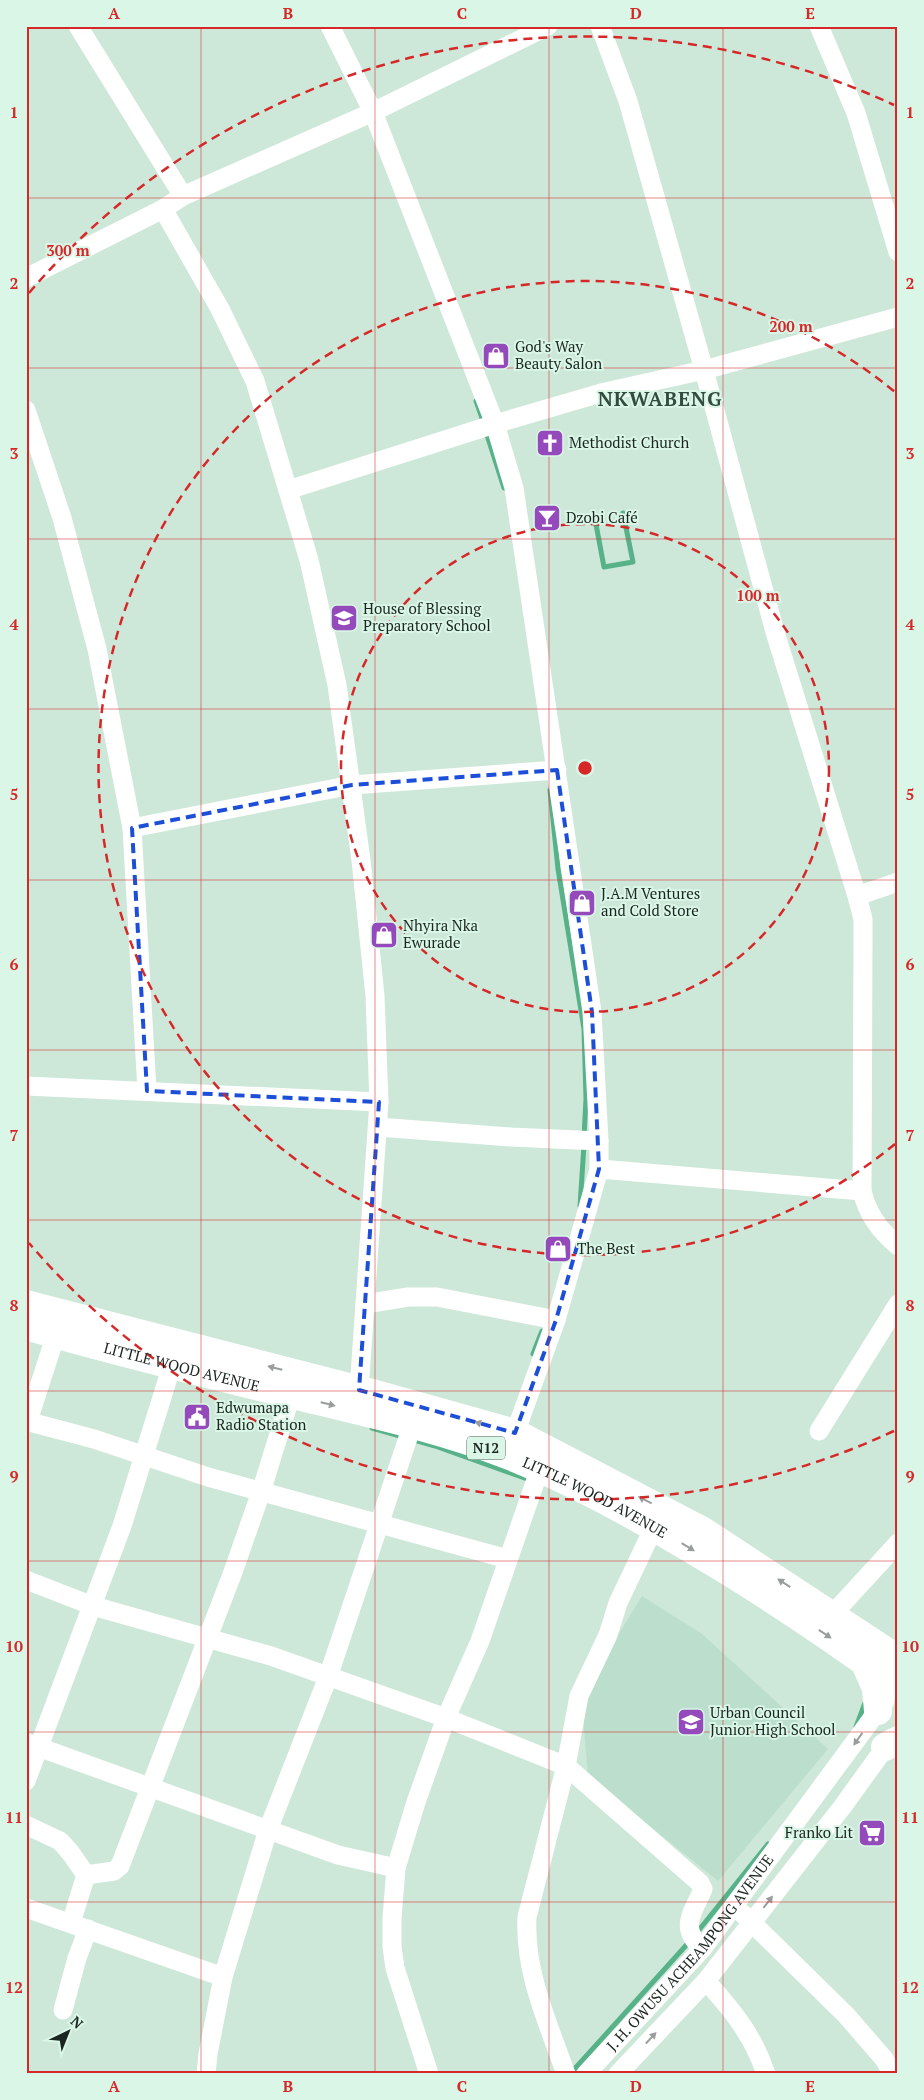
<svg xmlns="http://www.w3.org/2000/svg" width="924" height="2100" viewBox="0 0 924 2100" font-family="'PT Serif',serif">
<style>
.built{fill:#bbdfcc}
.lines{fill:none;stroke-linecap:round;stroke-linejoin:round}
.stream{stroke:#58b289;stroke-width:5}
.minor{stroke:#fff;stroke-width:19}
.highway{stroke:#fff;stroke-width:28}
.oneway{fill:#999d9b}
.marked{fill:none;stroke:#1d4ed8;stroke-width:4;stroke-dasharray:10 6;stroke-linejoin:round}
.grid{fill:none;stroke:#d62828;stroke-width:1;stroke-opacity:0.55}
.ring{fill:none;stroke:#d62828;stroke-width:2.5;stroke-dasharray:9 6}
.labels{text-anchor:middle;stroke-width:4;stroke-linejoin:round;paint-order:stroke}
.shield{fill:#daf6e7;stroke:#55645c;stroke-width:1}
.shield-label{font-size:14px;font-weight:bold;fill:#1c2621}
.poi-label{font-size:15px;fill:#1c2621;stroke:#daf6e7;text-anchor:start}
.street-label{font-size:15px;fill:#1c2621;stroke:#daf6e7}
.district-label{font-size:20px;font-weight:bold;letter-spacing:1px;fill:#344c40;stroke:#daf6e7}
.centre{fill:#d62828;stroke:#daf6e7;stroke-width:2.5}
.ring-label{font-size:15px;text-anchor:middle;font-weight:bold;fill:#d62828;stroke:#daf6e7;stroke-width:4;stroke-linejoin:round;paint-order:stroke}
.neatline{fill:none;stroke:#d62828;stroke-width:2}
.grid-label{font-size:16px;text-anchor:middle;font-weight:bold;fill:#d62828}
</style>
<rect width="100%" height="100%" fill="#cde8d9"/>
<!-- built -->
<path class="built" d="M642 1596 702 1634 828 1749 718 1881 588 1776 581 1695Z"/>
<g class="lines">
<!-- stream -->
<path class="stream" d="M476 401 484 424
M486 432 504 488
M595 519 604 567 633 562 623 513
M550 790 558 869 584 1029 586 1099 584 1137
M580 1206 584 1145
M533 1354 542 1331
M372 1428 435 1446 533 1481
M856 1727 865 1703
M695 1935 768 1844
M570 2074 690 1941"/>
<!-- minor -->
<g class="minor">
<path d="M78 26 183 196"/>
<path d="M330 26 373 112 495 424 514 488 592 1012 599 1141V1169L556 1320 515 1433"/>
<path d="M600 26 628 101 704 370 775 632 857 896 863 919V941L862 1191C867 1213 881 1232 898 1246"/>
<path d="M819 26 856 113 898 252"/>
<path d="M163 209 220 309 255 381 309 560 337 685 361 860 375 996 379 1102 359 1390"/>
<path d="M26 278 163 209 183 196 373 112 548 26"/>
<path d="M26 410 62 518 97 649 132 828 147 1091"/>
<path d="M288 490 495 424 601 393 704 370 898 317"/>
<path d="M132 828 352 785 557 770"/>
<path d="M857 896 898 882"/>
<path d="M26 1086 379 1102"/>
<path d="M378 1127 511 1137 599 1141"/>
<path d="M599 1169 862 1191"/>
<path d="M365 1304 408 1297H437L556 1320"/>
<path d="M26 1421 94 1439 208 1477 508 1559"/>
<path d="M28 1421 56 1334"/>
<path d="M819 1431 898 1304"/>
<path d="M26 1580 93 1606 271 1656 446 1718 566 1766 700 1883 703 1889C692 1915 679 1926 702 1949"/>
<path d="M832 1615 898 1543"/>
<path d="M27 1743 338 1855 396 1868"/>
<path d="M26 1781 122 1526 172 1365"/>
<path d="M26 1825 60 1841 70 1852 86 1875"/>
<path d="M26 1908 223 1977"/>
<path d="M743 1914 846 2015 885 2060 892 2074"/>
<path d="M71 1923 86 1875 114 1871 120 1866 233 1572 261 1492 291 1395"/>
<path d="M706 1981C733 2011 753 2035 766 2074"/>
<path d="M63 2010 77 1958 88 1929"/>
<path d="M206 2074 208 2054 223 1977 268 1830 328 1677 412 1426"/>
<path d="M429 2074 395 1968 392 1947V1918L396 1868 416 1802 446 1718 480 1641 540 1468"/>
<path d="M566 2074C548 2023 524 1972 527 1917L566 1766 579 1696 608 1635 618 1603 654 1527"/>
<path id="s1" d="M586 2074 702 1949 885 1701"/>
<path d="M618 2074 706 1981 843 1806 892 1738"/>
</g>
<!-- highway -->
<g class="highway">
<path d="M26 1304 376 1394 515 1433 703 1531 898 1659"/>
<path id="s2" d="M26 1326C120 1353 214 1376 309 1399 375 1415 444 1430 507 1455 573 1481 634 1515 694 1551 764 1592 832 1638 898 1686"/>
<path d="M864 1661 876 1688 878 1711"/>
<path d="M885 1747 898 1740"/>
</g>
</g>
<!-- one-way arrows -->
<defs><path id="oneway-solid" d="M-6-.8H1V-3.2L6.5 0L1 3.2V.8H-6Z" transform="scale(1.25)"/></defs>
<g class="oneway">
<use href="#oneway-solid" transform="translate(275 1368) rotate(-166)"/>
<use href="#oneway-solid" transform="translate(328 1404) rotate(14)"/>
<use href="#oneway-solid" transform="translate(482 1424) rotate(-164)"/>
<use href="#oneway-solid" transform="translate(645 1500) rotate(-153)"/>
<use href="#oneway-solid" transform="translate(688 1547) rotate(31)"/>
<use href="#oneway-solid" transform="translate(784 1583) rotate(-147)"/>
<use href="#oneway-solid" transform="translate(825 1634) rotate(34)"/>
<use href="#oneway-solid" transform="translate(858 1739) rotate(125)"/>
<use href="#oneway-solid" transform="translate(768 1902) rotate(-52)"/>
<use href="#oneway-solid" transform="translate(651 2038) rotate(-47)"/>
</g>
<!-- marked area -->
<path class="marked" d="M557 770 592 1012 599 1169 556 1320 515 1433 359 1390 379 1102 147 1091 132 828 352 785Z"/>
<!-- grid -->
<path class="grid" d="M201 26V2074M375 26V2074M549 26V2074M723 26V2074M26 198H898M26 368H898M26 539H898M26 709H898M26 880H898M26 1050H898M26 1220H898M26 1391H898M26 1561H898M26 1732H898M26 1902H898"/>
<!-- distance rings -->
<g class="ring">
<circle cx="585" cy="768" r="244"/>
<path d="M895 1144A487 487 0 1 1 895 392"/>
<path d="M894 1431A731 731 0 0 1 29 1243M29 293A731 731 0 0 1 894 105"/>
</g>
<!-- icons -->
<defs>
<g id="shop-square" transform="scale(1.4375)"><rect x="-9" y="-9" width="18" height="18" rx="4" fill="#954abc" stroke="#daf6e7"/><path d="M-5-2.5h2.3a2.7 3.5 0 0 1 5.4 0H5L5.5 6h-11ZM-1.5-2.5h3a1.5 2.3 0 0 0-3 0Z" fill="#fff"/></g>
<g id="church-square" transform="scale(1.4375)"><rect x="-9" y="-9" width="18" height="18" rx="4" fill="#954abc" stroke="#daf6e7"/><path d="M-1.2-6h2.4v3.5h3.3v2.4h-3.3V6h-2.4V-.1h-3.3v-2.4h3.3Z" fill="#fff"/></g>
<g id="bar-square" transform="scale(1.4375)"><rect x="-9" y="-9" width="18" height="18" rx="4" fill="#954abc" stroke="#daf6e7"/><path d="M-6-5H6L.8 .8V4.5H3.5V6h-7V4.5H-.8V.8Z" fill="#fff"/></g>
<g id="school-square" transform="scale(1.4375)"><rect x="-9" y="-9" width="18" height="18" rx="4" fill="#954abc" stroke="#daf6e7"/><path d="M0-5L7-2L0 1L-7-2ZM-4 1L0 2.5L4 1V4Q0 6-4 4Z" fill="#fff"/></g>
<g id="civic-square" transform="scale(1.4375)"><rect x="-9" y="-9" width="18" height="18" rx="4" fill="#954abc" stroke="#daf6e7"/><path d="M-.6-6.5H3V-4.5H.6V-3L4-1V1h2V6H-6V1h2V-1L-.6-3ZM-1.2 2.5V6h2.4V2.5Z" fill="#fff"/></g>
<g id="supermarket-square" transform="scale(1.4375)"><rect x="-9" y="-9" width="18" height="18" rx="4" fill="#954abc" stroke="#daf6e7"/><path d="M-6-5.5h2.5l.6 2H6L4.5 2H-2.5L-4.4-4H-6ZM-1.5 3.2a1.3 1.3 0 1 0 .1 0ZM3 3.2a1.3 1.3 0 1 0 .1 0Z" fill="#fff"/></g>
</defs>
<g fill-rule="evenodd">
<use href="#shop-square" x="496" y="356"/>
<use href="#church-square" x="550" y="443"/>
<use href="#bar-square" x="547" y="518"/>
<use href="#school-square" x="344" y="618"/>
<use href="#shop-square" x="582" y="903"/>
<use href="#shop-square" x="384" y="935"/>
<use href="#shop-square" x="558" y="1249"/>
<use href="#civic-square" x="197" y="1417"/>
<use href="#school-square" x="691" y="1722"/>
<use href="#supermarket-square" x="872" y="1833"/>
</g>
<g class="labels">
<!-- shield labels -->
<rect class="shield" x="467" y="1436.5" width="38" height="23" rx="4"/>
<g class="shield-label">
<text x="486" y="1453">N12</text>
</g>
<!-- poi labels -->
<g class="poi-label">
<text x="515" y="352">God's Way<tspan x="515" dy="17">Beauty Salon</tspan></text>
<text x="569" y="448">Methodist Church</text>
<text x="566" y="523">Dzobi Café</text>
<text x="363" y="614">House of Blessing<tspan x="363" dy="17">Preparatory School</tspan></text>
<text x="601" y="899">J.A.M Ventures<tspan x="601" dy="17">and Cold Store</tspan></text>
<text x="403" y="931">Nhyira Nka<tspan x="403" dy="17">Ewurade</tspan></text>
<text x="577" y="1254">The Best</text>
<text x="216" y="1413">Edwumapa<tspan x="216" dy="17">Radio Station</tspan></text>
<text x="710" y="1718">Urban Council<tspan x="710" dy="17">Junior High School</tspan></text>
<text x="853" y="1838" text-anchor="end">Franko Lit</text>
</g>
<!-- street labels -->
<g class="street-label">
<text dy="5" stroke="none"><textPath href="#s2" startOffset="161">LITTLE WOOD AVENUE</textPath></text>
<text dy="5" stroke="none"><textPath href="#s2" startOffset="596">LITTLE WOOD AVENUE</textPath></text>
<text dy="5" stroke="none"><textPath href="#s1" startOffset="160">J. H. OWUSU ACHEAMPONG AVENUE</textPath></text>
</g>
<!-- district labels -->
<g class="district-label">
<text x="660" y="406">NKWABENG</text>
</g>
</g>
<circle cx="585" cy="768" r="8" class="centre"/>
<g class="ring-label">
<text x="68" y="256">300 m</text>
<text x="791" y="332">200 m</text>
<text x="758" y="601">100 m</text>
</g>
<!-- border -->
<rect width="924" height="2100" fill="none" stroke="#daf6e7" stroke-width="55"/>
<!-- north arrow -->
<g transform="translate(68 2032) rotate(43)" stroke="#daf6e7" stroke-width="4" paint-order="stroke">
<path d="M0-4L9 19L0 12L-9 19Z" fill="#1c2621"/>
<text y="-8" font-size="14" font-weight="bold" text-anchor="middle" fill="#1c2621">N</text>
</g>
<rect x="28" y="28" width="868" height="2044" class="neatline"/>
<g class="grid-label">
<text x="114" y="19">A</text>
<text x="288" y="19">B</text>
<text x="462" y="19">C</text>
<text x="636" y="19">D</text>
<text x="810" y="19">E</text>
<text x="14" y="118">1</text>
<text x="910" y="118">1</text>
<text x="14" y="289">2</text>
<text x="910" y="289">2</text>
<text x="14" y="459">3</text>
<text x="910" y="459">3</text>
<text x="14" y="630">4</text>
<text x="910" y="630">4</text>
<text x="14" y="800">5</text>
<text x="910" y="800">5</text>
<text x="14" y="970">6</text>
<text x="910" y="970">6</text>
<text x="14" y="1141">7</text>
<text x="910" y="1141">7</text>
<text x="14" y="1311">8</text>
<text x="910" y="1311">8</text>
<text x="14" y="1482">9</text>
<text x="910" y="1482">9</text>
<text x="14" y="1652">10</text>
<text x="910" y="1652">10</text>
<text x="14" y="1823">11</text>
<text x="910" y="1823">11</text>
<text x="14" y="1993">12</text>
<text x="910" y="1993">12</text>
<text x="114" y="2092">A</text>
<text x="288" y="2092">B</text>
<text x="462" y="2092">C</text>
<text x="636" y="2092">D</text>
<text x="810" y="2092">E</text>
</g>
</svg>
